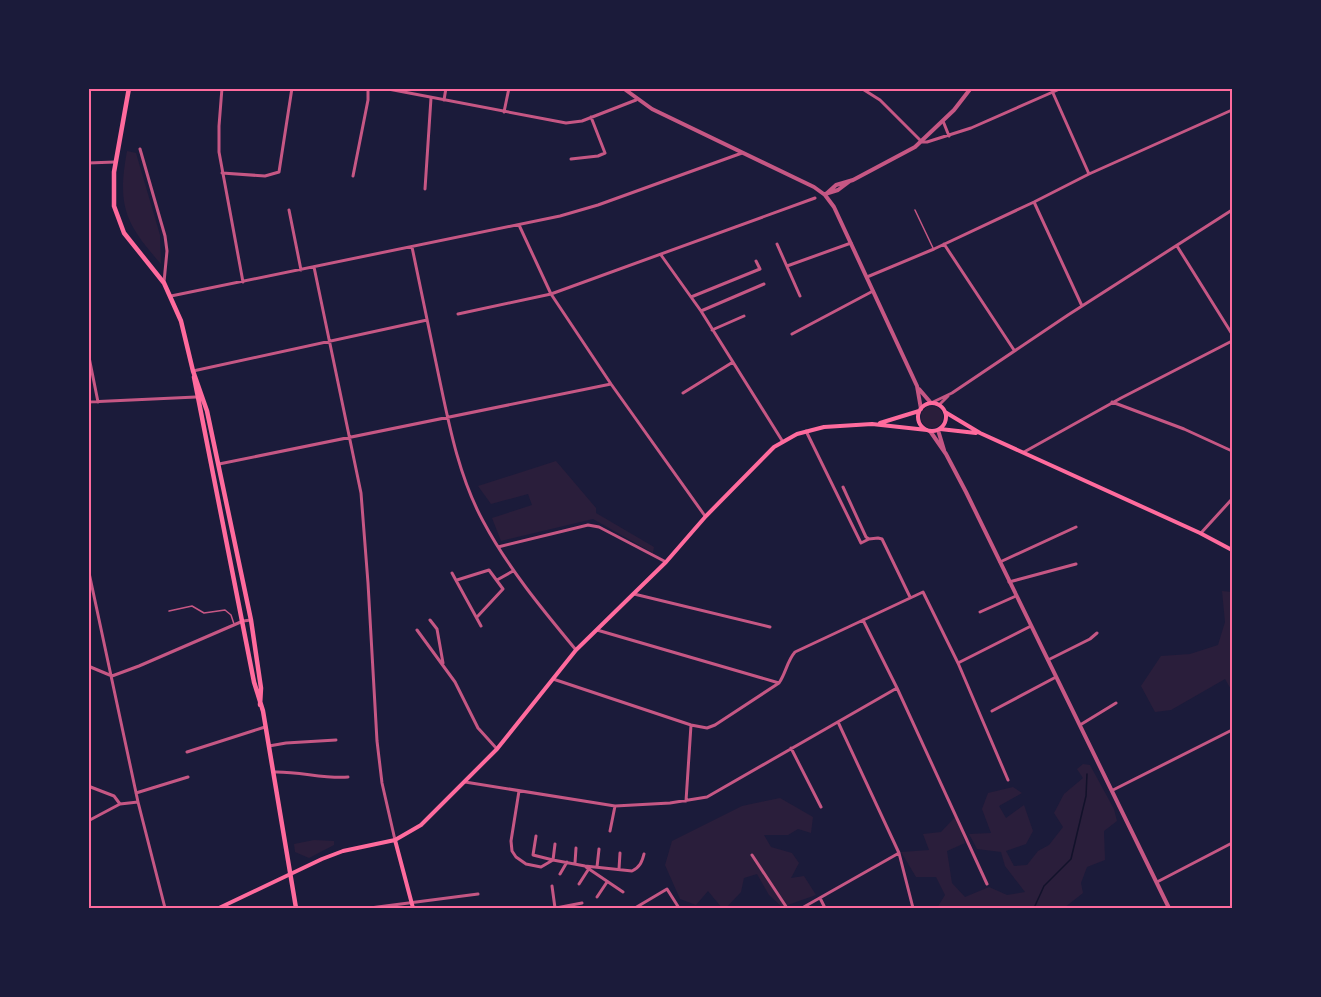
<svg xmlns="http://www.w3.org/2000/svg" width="1321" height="997" viewBox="0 0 1321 997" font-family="'PT Sans Narrow',sans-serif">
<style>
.green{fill:#2a1e3b}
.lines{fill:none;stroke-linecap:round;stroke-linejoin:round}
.stream{stroke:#12122b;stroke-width:1.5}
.service{stroke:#c65784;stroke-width:1.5}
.minor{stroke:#c65784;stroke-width:3}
.tertiary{stroke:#c65784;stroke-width:4}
.secondary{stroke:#ff6b9d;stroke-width:4}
.primary{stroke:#ff6b9d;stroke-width:4.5}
.neatline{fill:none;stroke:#ff6b9d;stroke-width:2}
</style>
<rect width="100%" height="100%" fill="#1b1b3a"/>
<!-- green -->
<path class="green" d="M127 151 136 153 160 235 161 264C125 223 117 206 127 151Z
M921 417a11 11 0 1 1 22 0a11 11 0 1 1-22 0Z
M556 461 596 508V513L654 547 653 553 593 519 501 541 492 518 532 505 528 494 491 504 478 486Z
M1222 591 1232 592V691L1225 679 1171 710 1155 712 1141 686 1161 656 1190 654 1218 645 1225 622Z
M1083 764 1090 765 1114 809 1117 821 1104 831 1105 860 1087 867 1081 883 1083 893 1064 908H937L945 895 936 877H916L901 852 929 850 923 834 941 832 956 816 965 843 947 851 952 883 965 897 989 887 1007 895 1025 892 1005 866 1001 852 977 849 969 834 991 833 982 809 988 793 1013 787 1022 793 999 806 1006 818 1024 805 1033 831 1026 844 1006 851 1014 866 1027 865 1038 851 1049 845 1063 827 1054 813 1064 794 1083 778 1077 769Z
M780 798 813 817 811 833 798 829 788 835H764L771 847 792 853 799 863 791 878 804 876 816 895 782 907 769 895 757 874 744 878 741 892 726 908H722L708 891 696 905 680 899 665 865 672 841 742 806Z
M314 840 334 841V845L309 858 295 852 294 844Z"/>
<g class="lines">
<!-- stream -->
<path class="stream" d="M1034 908 1044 886 1071 859 1086 796 1087 774"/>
<!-- service -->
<path class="service" d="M915 210 933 248
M169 611 192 606 204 613 225 610 231 615 234 624"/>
<!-- minor -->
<path class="minor" d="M222 88 219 126V152L243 282
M383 88 566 123 582 121 636 100
M861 88 880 100 922 142H927L971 128 1062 88
M1053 93 1089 174
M444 100 446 88
M504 112 509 88
M943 121 949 136
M140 149 165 236 167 251 164 282
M571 159 598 156 605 153 591 117
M88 163 115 162
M222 173 265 176 279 172 292 88
M353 176 368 100V88
M425 189 431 98
M1034 202 1082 306
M289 210 301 270
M519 225 551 294 611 384 705 516
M777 244 800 296
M944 244 1014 350
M1177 246 1232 334
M412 247C421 290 430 333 439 377 449 425 459 477 483 521 508 568 542 609 576 650
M661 255 701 311 783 442
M787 266 851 243
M314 267 361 493 368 583 377 741 382 783 395 840
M867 277 934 249 1034 202 1089 174 1232 110
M171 296 560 216 598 205 742 153
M691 297 760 269 756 261
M701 311 764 284
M458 314 551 294 815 198
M712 330 744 316
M792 334 873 291
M88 352 98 402
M193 371 427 320
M683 393 733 362
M88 402 196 397
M1112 402 1184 429 1232 451
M931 403 952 393 1068 315 1232 210
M939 405 948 396
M806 431 861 543 869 539
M1024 452 1121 398 1232 341
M219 464 611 384
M843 487 866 537 869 539 878 538 882 539 910 597
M1201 533 1232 499
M498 547 588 525 599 527 666 562
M1000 562 1076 527
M88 568 138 802 165 908
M452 573 481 626
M457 580 489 570 503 589 477 617
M497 580 513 571
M1009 582 1076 564
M634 594 770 627
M980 612 1016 596
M430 620 437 629 443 663
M863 620 897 688 987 884
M417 630 455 682 478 728 497 749
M597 630 779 683
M1048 660 1090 639 1097 633
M958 663 1031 626
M88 666 112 676 139 666 243 621 251 620
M553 679 691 725 707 728 715 725 779 683C786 673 787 661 795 652L923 592 958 663 1008 780
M992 711 1056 677
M838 722 899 853 913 908
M1080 725 1116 703
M269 746 286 743 336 740
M791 748 821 807
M187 752 265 727
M273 772C299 771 323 779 348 777
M465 782 615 806 670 803 707 797 897 688
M88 786 114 796 120 804
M1113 790 1232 730
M519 791 511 841 512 851 516 857 526 864 541 867 553 860 585 866 632 871C640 867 642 862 644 854
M136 793 188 777
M686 801 691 725
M88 821 120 804 138 802
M610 831 615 806
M536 836 533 855 553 860 555 844
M752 855 787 908
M575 863 576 848
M586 867 623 892
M597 867 599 849
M619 869 620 853
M560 874 567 862
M1157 882 1232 843
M579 884 588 870
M552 886 555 908
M597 897 607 882
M820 898 825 908
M370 908 478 894
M556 908 582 903
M635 908 667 889 679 908
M802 908 899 853"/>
<!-- tertiary -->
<path class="tertiary" d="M623 88 652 109 814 187 825 195 834 207 917 386 921 409
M825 194 838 190 850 181
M825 195 836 185 853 180 915 147 954 110 971 88
M919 389 931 403
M938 430 944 450
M930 431 946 454 966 492 1169 908"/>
<!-- secondary -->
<path class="secondary" d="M918 417a14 14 0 1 1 28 0a14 14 0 1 1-28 0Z
M945 412 980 433 1200 533 1232 550
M880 423 919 411
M940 429 976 433
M395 840 413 908
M219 908 322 859 343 851 395 840 421 825 497 749 576 650 666 562 706 516 774 447 797 434 824 427 872 424 927 430"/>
<!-- primary -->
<path class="primary" d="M129 88 114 172V206L124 233 164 283 181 321 193 371 207 411 251 620 261 688 260 705
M194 377 254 682 263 711 296 908"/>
</g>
<!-- border -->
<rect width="1321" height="997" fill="none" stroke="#1b1b3a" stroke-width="180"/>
<rect x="90" y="90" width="1141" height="817" class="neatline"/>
</svg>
